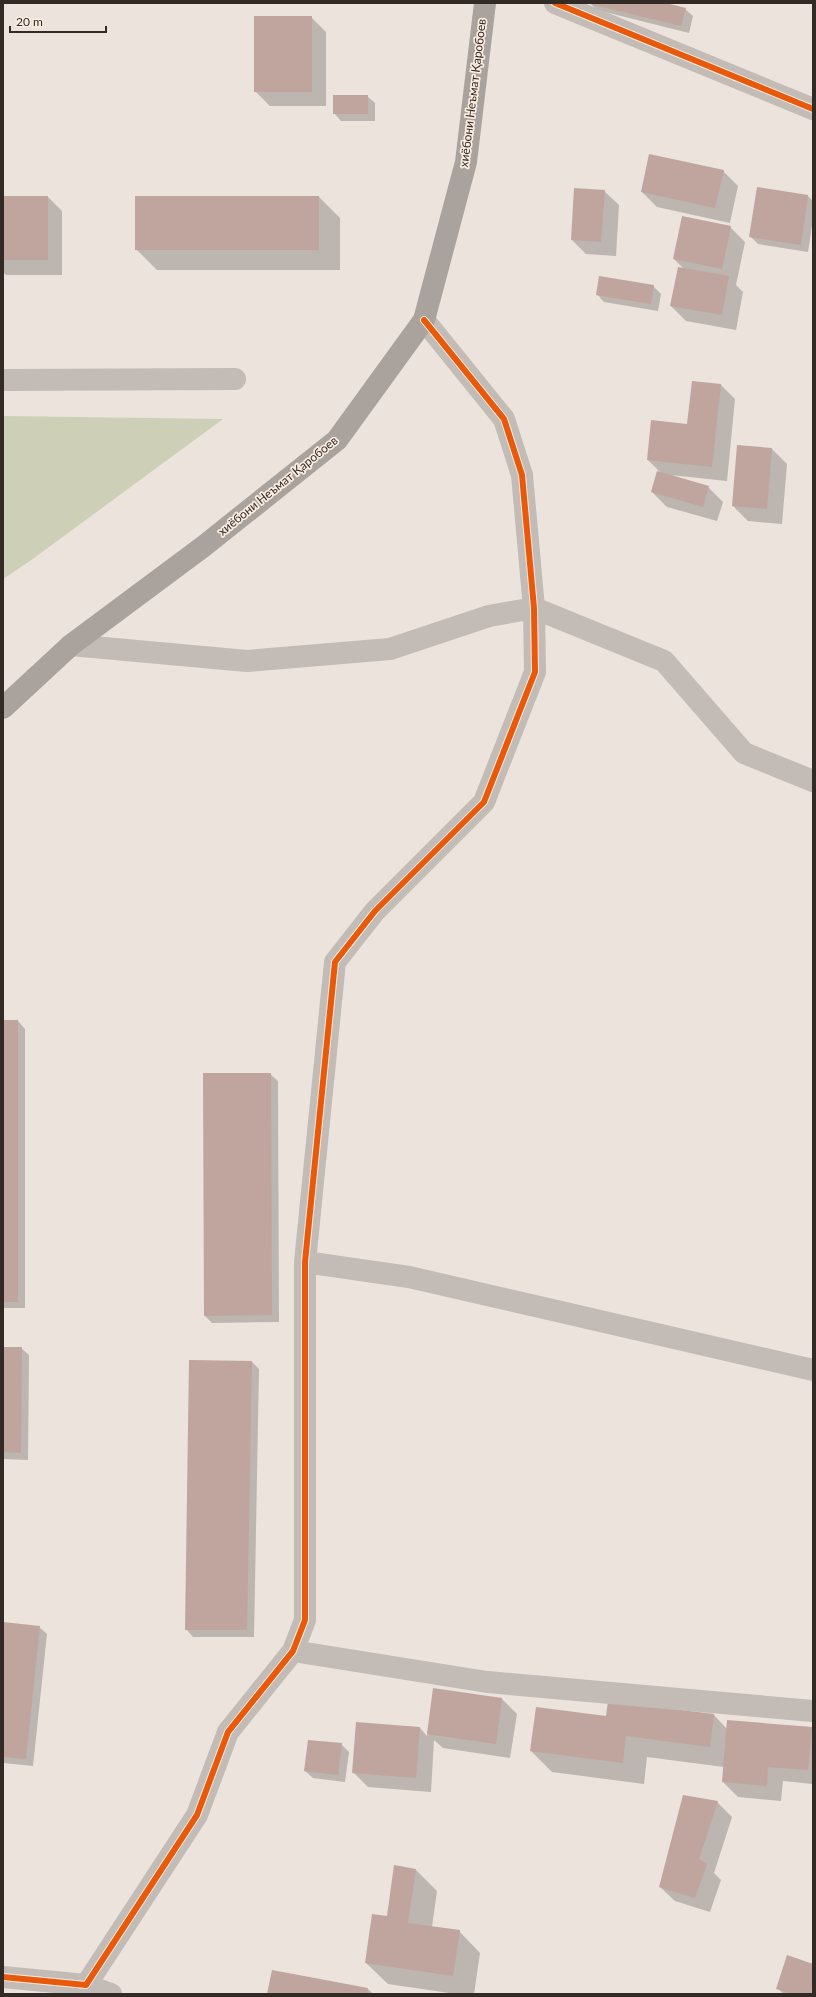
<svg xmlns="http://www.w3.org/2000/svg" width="816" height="1997" viewBox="0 0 816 1997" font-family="Lato,sans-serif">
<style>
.green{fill:#cdd0b6}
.shadow{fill:#0003}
.building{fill:#bfa59d}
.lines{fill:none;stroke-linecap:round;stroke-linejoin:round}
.minor{stroke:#c3bbb6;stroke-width:22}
.highway{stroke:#aaa29c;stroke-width:22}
.cycleway-casing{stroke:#f9ede2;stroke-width:8}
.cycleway{stroke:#e8590c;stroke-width:6}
.labels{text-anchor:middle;stroke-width:3.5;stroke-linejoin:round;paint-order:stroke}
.street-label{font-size:12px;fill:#332925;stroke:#f9ede2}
</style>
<rect width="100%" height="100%" fill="#ebe3dc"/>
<!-- green -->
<path class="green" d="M3 416 223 419 30 561 3 579Z"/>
<!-- shadow -->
<path class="shadow" d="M590 3H661L685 9 693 16 689 33 597 10Z
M311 17 326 32V106H270L255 91Z
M367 96 375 103V121H341L334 113Z
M723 171 738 186 730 223 657 207 642 192Z
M758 188 808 196 813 201V219L808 252 758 244 750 236Z
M604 191 619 205 616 256 586 254 572 240Z
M3 197H48L62 211V275H6L3 272Z
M319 197 340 218V270H157L136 249Z
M730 227 745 242 736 285 743 292 736 330 686 321 671 306 684 269 674 259Z
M653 286 661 294 658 311 604 302 597 294Z
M720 384 735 399 727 481 671 475 708 487 723 502 717 521 667 507 652 492 662 474 648 460 688 425Z
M772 449 787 464 782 524 748 521 733 506Z
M3 1021H18L25 1029V1308H3Z
M270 1074 278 1081 279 1322 212 1323 205 1316Z
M3 1348H21L29 1355 28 1460 3 1459Z
M252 1362 259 1369 254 1637H193L186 1629Z
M3 1623 39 1627 47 1634 33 1766 3 1763Z
M434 1689 502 1699 517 1714 510 1758 443 1748 434 1740 431 1792 368 1787 353 1772 420 1728 427 1736Z
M714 1715 727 1729 811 1728 813 1729V1784L783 1781 781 1801 738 1797 723 1782 724 1767 647 1757 644 1784 552 1772 531 1751 606 1717Z
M341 1744 349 1752 345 1782 313 1778 305 1771Z
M717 1802 732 1817 714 1873 721 1880 710 1912 675 1901 660 1887Z
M416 1870 437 1891 432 1927 459 1931 480 1953 474 1994H456L388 1984 366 1963 388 1917Z
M813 1965V1994H783L778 1988Z
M368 1989 373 1994H268Z"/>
<!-- building -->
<path class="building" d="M666 3 686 8 681 26 590 4Z
M254 16H312V92H254Z
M333 95H368V114H333Z
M649 154 724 170 715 208 641 192Z
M757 187 808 195 801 245 749 237Z
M574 188 605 190 601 242 571 240Z
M3 196H48V260H3Z
M135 196H319V250H135Z
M682 216 731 226 722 269 673 259Z
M678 267 729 276 722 315 670 306Z
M599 276 654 285 651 304 596 295Z
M692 381 721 384 712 467 647 460 651 420 687 424Z
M737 445 772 448 767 509 732 506Z
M657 471 709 486 703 507 651 492Z
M3 1020H18V1302H3Z
M203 1073H271L272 1315 204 1316Z
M3 1347H22L21 1453 3 1452Z
M189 1360 252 1361 247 1630H185Z
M3 1622 40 1626 26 1759 3 1757Z
M433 1688 502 1698 496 1744 427 1734Z
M608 1701 714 1714 710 1747 626 1736 623 1763 530 1751 536 1707 606 1716Z
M727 1720 812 1727 808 1770 768 1767 767 1786 722 1782Z
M356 1722 420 1727 416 1778 352 1773Z
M308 1740 342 1743 338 1775 304 1771Z
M683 1795 718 1801 699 1859 707 1864 695 1898 659 1887Z
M394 1865 416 1869 408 1923 460 1930 453 1976 365 1963 372 1914 387 1916Z
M787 1955 813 1964V1983L810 1994H793L776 1989Z
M272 1970 368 1988 367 1994H267Z"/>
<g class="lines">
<!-- minor -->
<path class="minor" d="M555 3 813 109
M3 380 235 379
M71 645 247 661 390 649 489 616 534 608 664 661 744 753 813 781
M305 1262 409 1277 813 1370
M293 1651 487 1682 813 1711
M3 1977 86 1985 111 1994
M86 1985 197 1815 228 1732 293 1651 305 1620V1262L335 962 375 911 484 802 535 672 534 608 522 475 504 419 424 320"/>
<!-- highway -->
<path class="highway" d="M3 708 71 645 204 546 337 440 424 320 466 162 485 3"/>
<!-- cycleway casing -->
<g class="cycleway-casing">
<path id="cycleway" d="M555 3 813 109
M3 1977 86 1985 197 1815 228 1732 293 1651 305 1620V1262L335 962 375 911 484 802 535 672 534 608 522 475 504 419 424 320"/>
</g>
<!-- cycleway -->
<use href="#cycleway" class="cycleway"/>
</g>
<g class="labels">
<!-- street labels -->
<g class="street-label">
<text transform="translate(473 93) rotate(-83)" y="4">хиёбони Неъмат Қаробоев</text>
<text transform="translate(278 486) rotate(-39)" y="4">хиёбони Неъмат Қаробоев</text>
</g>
</g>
<!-- border -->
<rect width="816" height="1997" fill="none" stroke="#332925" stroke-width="8"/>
<!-- scale -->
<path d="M10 26v6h96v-6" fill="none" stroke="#332925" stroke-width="2"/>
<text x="16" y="26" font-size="12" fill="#332925" stroke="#f9ede2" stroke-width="3" paint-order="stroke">20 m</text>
</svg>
